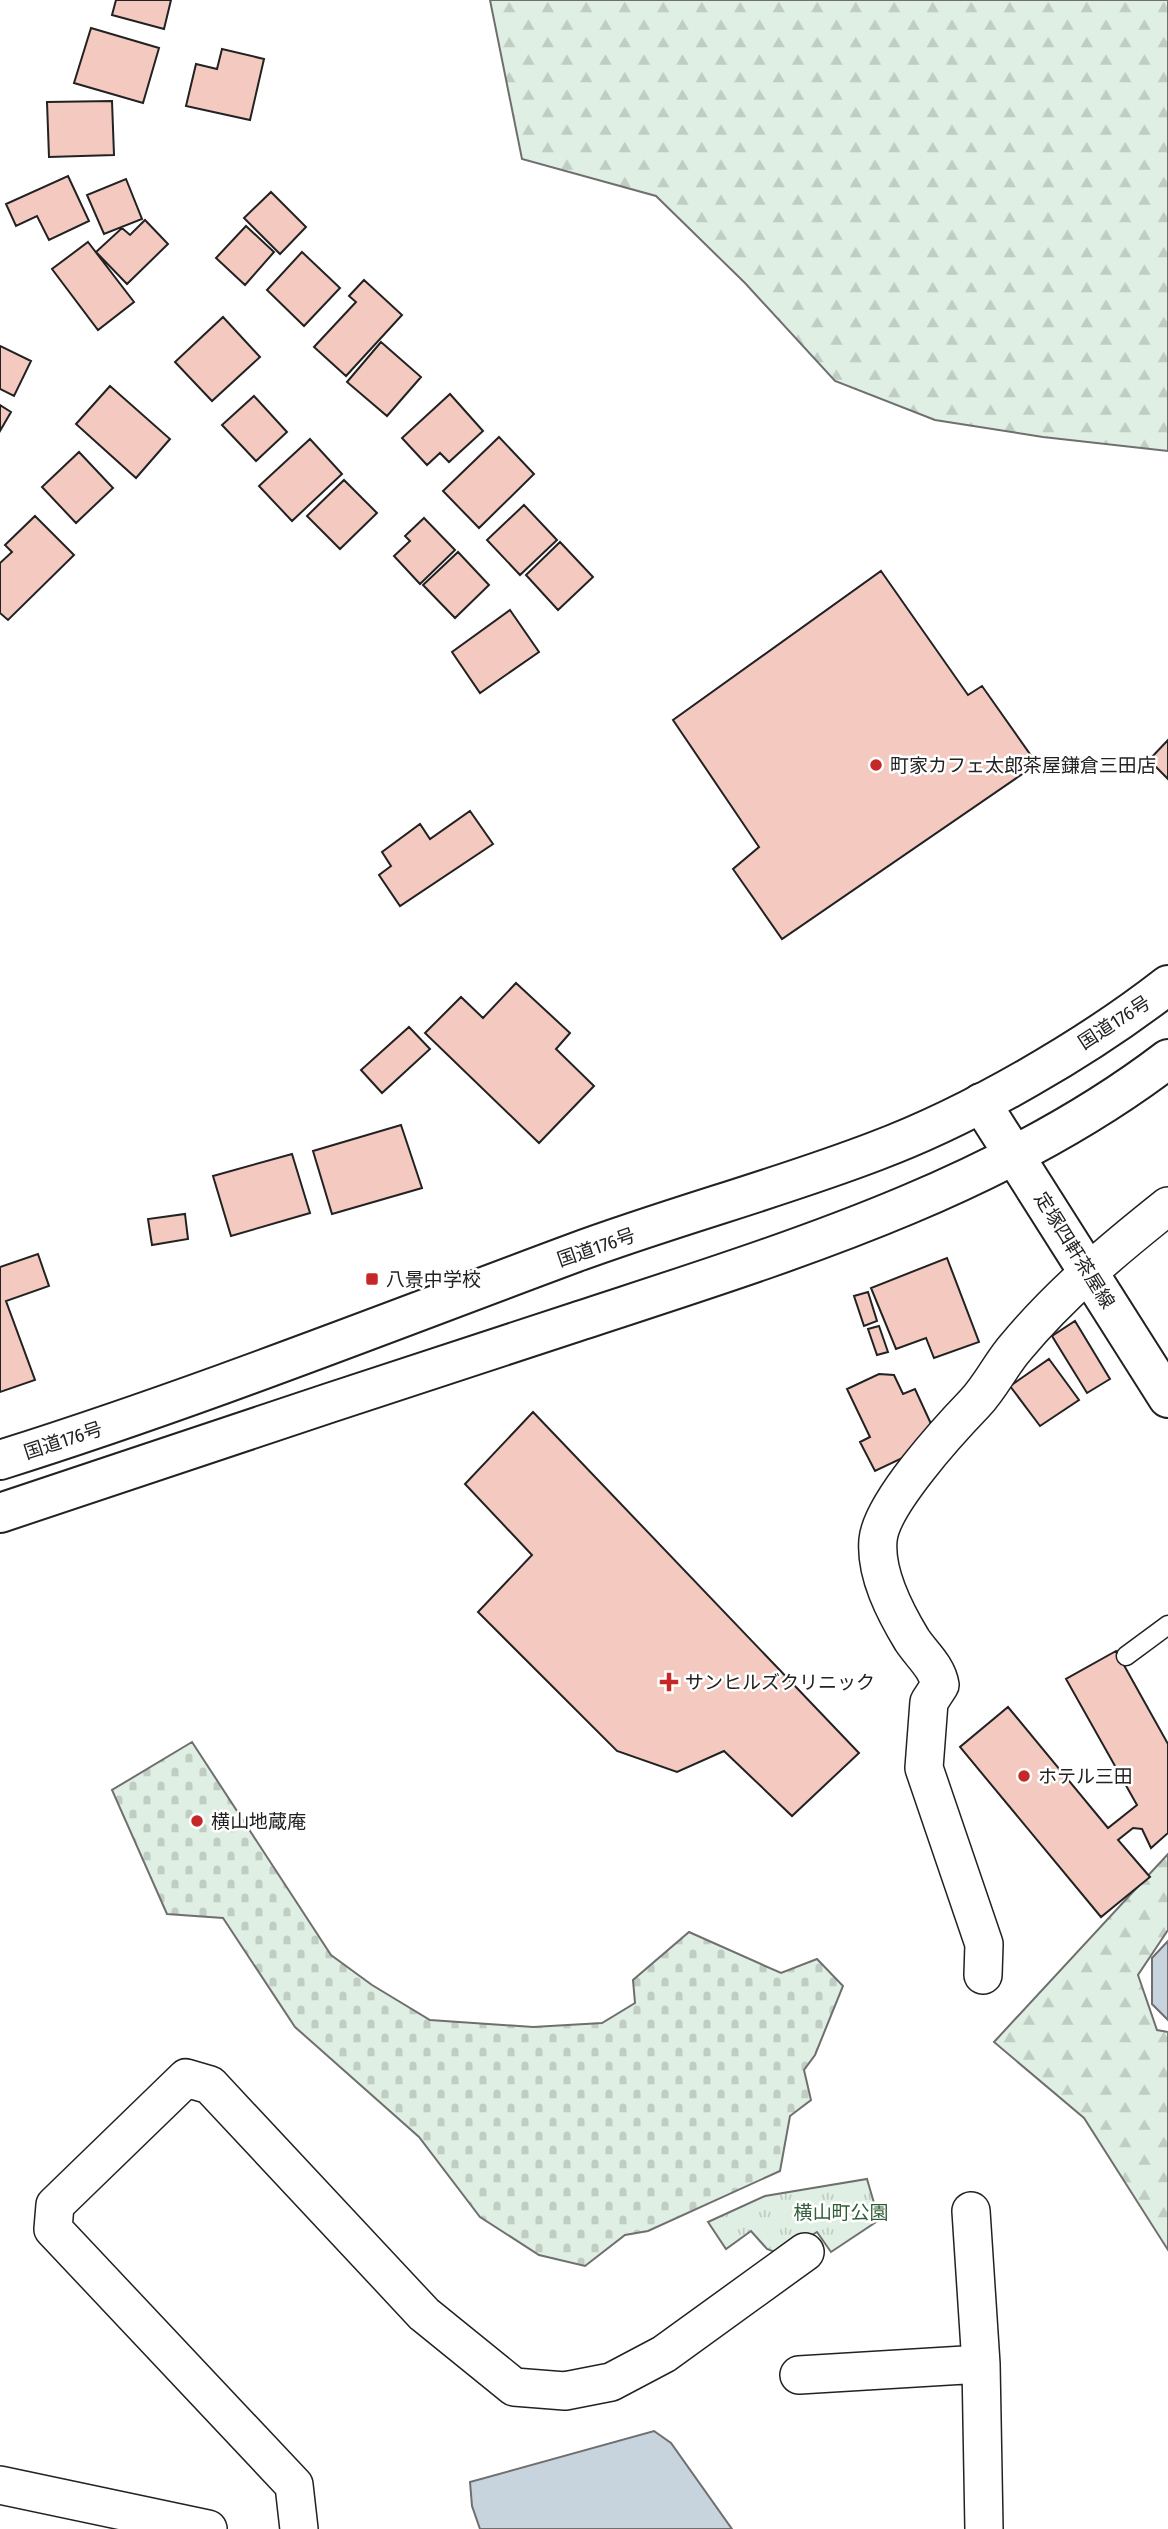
<svg xmlns="http://www.w3.org/2000/svg" width="1168" height="2529" viewBox="0 0 1168 2529" font-family="'Fira Sans Condensed','Noto Sans JP',sans-serif">
<style>
.forest{fill:url(#forest-firs);stroke:#6f6f6f;stroke-width:2}
.cemetery{fill:url(#cemetery-stones);stroke:#6f6f6f;stroke-width:2}
.park{fill:url(#park-tufts);stroke:#6f6f6f;stroke-width:2}
.water{fill:#c7d3dd;stroke:#6f6f6f;stroke-width:2}
.building{fill:#f3c9c0;stroke:#222;stroke-width:2}
.lines{fill:none;stroke-linecap:round;stroke-linejoin:round}
.lane-casing{stroke:#222;stroke-width:21}
.street-casing{stroke:#222;stroke-width:40}
.secondary-casing{stroke:#222;stroke-width:42}
.highway-casing{stroke:#222;stroke-width:42}
.lane{stroke:#fff;stroke-width:18}
.street{stroke:#fff;stroke-width:37}
.secondary{stroke:#fff;stroke-width:38}
.highway{stroke:#fff;stroke-width:38}
.poi-dot{fill:#c62828;stroke:#fff;stroke-width:2.5}
.labels{text-anchor:middle;stroke-width:5;stroke-linejoin:round;paint-order:stroke}
.poi-label{font-size:19px;fill:#222;stroke:#fff;text-anchor:start}
.street-label{font-size:19px;fill:#222;stroke:#fff}
.park-label{font-size:19px;fill:#2f5e38;stroke:#fff}
</style>
<defs>
<pattern id="forest-firs" width="22" height="20" patternUnits="userSpaceOnUse" patternTransform="scale(1.75)"><rect width="22" height="20" fill="#e0efe3"/><path d="M5 1l3.5 6h-7zM16 11l3.5 6h-7z" fill="#c0cdc2"/></pattern>
<pattern id="cemetery-stones" width="16" height="16" patternUnits="userSpaceOnUse" patternTransform="scale(1.75)"><rect width="16" height="16" fill="#e0efe3"/><path d="M2 7V4a2 2 0 0 1 4 0v3zM10 15v-3a2 2 0 0 1 4 0v3z" fill="#c0cdc2"/></pattern>
<pattern id="park-tufts" width="24" height="20" patternUnits="userSpaceOnUse" patternTransform="scale(1.75)"><rect width="24" height="20" fill="#e0efe3"/><path d="M3 7l-1-3M5 7V3M7 7l1-3M15 17l-1-3M17 17v-4M19 17l1-3" fill="none" stroke="#c0cdc2"/></pattern>
</defs>
<rect width="100%" height="100%" fill="#fff"/>
<!-- forest -->
<path class="forest" d="M490 0H1168V451L1043 437 935 420 835 381 745 283 656 196 522 159Z
M1168 1854V1930L1138 1975 1157 2030 1168 2032V2250L1084 2118 994 2042Z"/>
<!-- cemetery -->
<path class="cemetery" d="M192 1742 331 1955 372 1985 430 2020 533 2027 602 2023 635 2003 633 1980 689 1932 781 1973 817 1959 843 1986 815 2055 804 2070 811 2100 790 2116 780 2171 648 2231 625 2235 585 2266 539 2255 480 2217 419 2137 295 2027 223 1918 167 1914 112 1790Z"/>
<!-- park -->
<path class="park" d="M867 2179 879 2220 831 2252 817 2232 780 2254 767 2249 751 2231 726 2249 708 2222 765 2196Z"/>
<!-- water -->
<path class="water" d="M1168 1941V2020L1152 2004V1958Z
M654 2431 671 2443 732 2529H480L472 2506 470 2482Z"/>
<!-- building -->
<path class="building" d="M116 0H171L164 29 112 15Z
M91 28 159 48 143 103 74 83Z
M222 49 264 59 250 120 186 106 196 64 217 69Z
M112 101 114 155 49 157 47 102Z
M68 176 89 221 49 240 37 216 16 226 6 204Z
M126 179 142 219 104 234 87 195Z
M271 192 306 227 280 254 244 218Z
M145 220 168 244 127 284 96 252 122 228 130 235Z
M246 226 274 252 245 285 216 258Z
M88 242 134 302 98 330 52 269Z
M302 252 340 288 304 326 267 290Z
M364 280 402 315 346 376 314 347 356 302 349 296Z
M223 317 260 357 212 401 175 362Z
M381 342 421 377 387 416 347 382Z
M0 346 31 361 14 396 0 389Z
M110 386 170 439 136 478 76 424Z
M450 394 483 431 449 462 440 453 427 465 402 438Z
M254 396 287 432 256 461 222 425Z
M0 405 11 412 0 431Z
M499 437 534 474 479 528 443 491Z
M310 439 342 474 292 521 259 486Z
M79 452 113 488 76 523 42 487Z
M344 480 377 513 340 549 307 516Z
M524 505 557 540 520 575 487 540Z
M35 516 74 555 8 620 0 613V563L12 552 5 545Z
M424 518 455 550 420 584 394 556 410 541 405 536Z
M560 542 593 577 558 610 526 575Z
M458 552 489 585 455 618 423 585Z
M881 571 968 695 982 686 1037 764 782 939 733 869 759 847 673 720Z
M510 610 539 652 480 693 452 652Z
M1168 740V779L1149 760Z
M470 811 493 844 400 906 379 875 391 866 382 852 420 824 430 839Z
M516 983 570 1033 556 1049 594 1086 539 1143 425 1033 461 997 483 1018Z
M409 1027 430 1049 382 1093 361 1070Z
M401 1125 422 1188 332 1214 313 1151Z
M292 1154 310 1213 231 1236 213 1176Z
M185 1214 188 1239 152 1245 148 1219Z
M38 1254 49 1286 6 1301 35 1380 0 1392V1267Z
M947 1258 979 1342 934 1358 926 1338 896 1349 871 1288Z
M868 1292 877 1321 864 1326 854 1296Z
M1075 1321 1110 1379 1087 1393 1052 1336Z
M879 1326 888 1352 877 1355 868 1329Z
M1049 1359 1079 1400 1040 1426 1010 1386Z
M879 1374 894 1375 903 1394 915 1389 932 1426 923 1441 912 1447 913 1453 875 1471 860 1442 870 1437 847 1389Z
M533 1412 859 1753 792 1816 724 1751 677 1772 617 1751 478 1612 532 1555 465 1484Z
M1116 1651 1168 1744V1833L1151 1848 1142 1829 1133 1828 1118 1840 1150 1877 1101 1917 960 1747 1008 1707 1108 1828 1137 1805 1066 1679Z"/>
<g class="lines">
<!-- lane casing -->
<g class="lane-casing">
<path id="lane" d="M1126 1656 1168 1625"/>
</g>
<!-- street casing -->
<g class="street-casing">
<path id="street" d="M983 1975 984 1944 924 1768 929 1702 940 1685C937 1667 922 1655 912 1640 895 1612 875 1574 878 1540 881 1504 949 1430 975 1403 991 1386 1001 1364 1016 1347 1061 1293 1114 1249 1168 1206
M971 2211 981 2364 984 2529
M799 2375 981 2364
M0 2485 208 2529
M299 2529 294 2485 53 2229 55 2205 186 2078 210 2085 424 2314 514 2387 565 2391 611 2382 664 2354 805 2252"/>
</g>
<!-- secondary casing -->
<g class="secondary-casing">
<path id="secondary" d="M981 1103 1168 1398"/>
</g>
<!-- highway casing -->
<g class="highway-casing">
<path id="highway" d="M0 1460C194 1399 383 1324 574 1253 674 1216 777 1189 876 1151 972 1115 1087 1048 1168 985
M0 1513C191 1448 384 1385 576 1322 779 1255 995 1191 1168 1059"/>
</g>
<!-- lane -->
<use href="#lane" class="lane"/>
<!-- street -->
<use href="#street" class="street"/>
<!-- secondary -->
<use href="#secondary" class="secondary"/>
<!-- highway -->
<use href="#highway" class="highway"/>
</g>
<!-- markers -->
<g class="poi-dot">
<circle cx="876" cy="765" r="7"/>
<rect x="365" y="1272" width="14" height="14" rx="3.5"/>
<path d="M665.5 1671.5h7v7h7v7h-7v7h-7v-7h-7v-7h7z"/>
<circle cx="1024" cy="1776" r="7"/>
<circle cx="197" cy="1821" r="7"/>
</g>
<g class="labels">
<!-- poi labels -->
<g class="poi-label">
<text x="890" y="772">町家カフェ太郎茶屋鎌倉三田店</text>
<text x="386" y="1286">八景中学校</text>
<text x="685" y="1689">サンヒルズクリニック</text>
<text x="1038" y="1783">ホテル三田</text>
<text x="211" y="1828">横山地蔵庵</text>
</g>
<!-- street labels -->
<g class="street-label">
<text transform="translate(1114 1022) rotate(-33)" y="7">国道176号</text>
<text transform="translate(596 1247) rotate(-19)" y="7">国道176号</text>
<text transform="translate(1075 1250) rotate(58)" y="7">定塚四軒茶屋線</text>
<text transform="translate(63 1440) rotate(-18)" y="7">国道176号</text>
</g>
<!-- park labels -->
<g class="park-label">
<text x="841" y="2219">横山町公園</text>
</g>
</g>
</svg>
